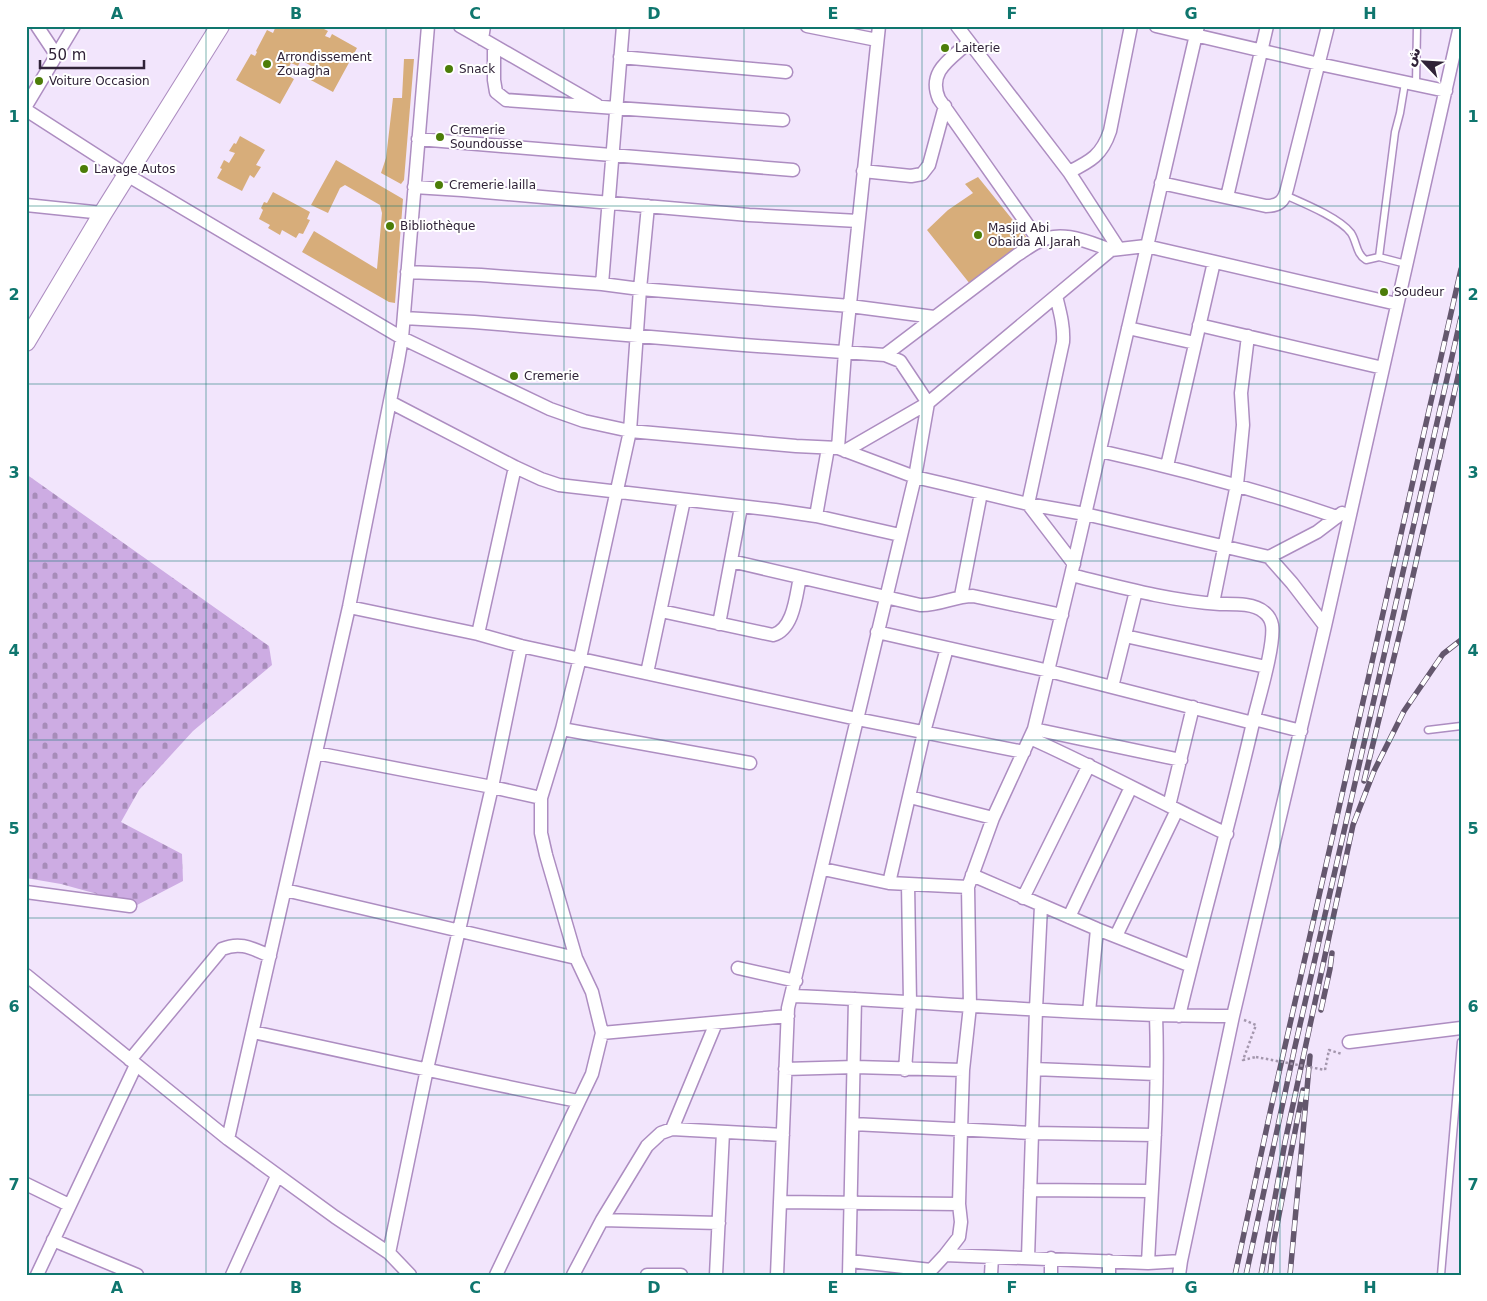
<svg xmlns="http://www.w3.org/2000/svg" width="1487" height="1301" viewBox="0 0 1487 1301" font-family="'DejaVu Sans','Noto Sans Arabic',sans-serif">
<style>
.cemetery{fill:url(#cemetery-stones)}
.building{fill:#d7ad7a}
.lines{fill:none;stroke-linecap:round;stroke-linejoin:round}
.lane-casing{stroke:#ad8dc1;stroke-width:9}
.street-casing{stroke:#ad8dc1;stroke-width:15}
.secondary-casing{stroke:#ad8dc1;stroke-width:20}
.path{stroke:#a497ad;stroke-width:2.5;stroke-dasharray:2.5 2.5;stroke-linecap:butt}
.lane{stroke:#fff;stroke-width:6}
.street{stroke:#fff;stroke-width:12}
.secondary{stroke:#fff;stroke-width:18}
.rail-casing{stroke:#64576d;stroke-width:5.5}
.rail{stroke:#fff;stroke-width:4;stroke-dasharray:11;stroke-linecap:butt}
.path-bridge{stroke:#a497ad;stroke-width:2.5;stroke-dasharray:2.5 2.5;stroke-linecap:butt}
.grid{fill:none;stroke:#0f766e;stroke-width:1;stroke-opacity:0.55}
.poi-dot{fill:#4c7d08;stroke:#fff;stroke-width:2}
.labels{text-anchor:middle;stroke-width:4;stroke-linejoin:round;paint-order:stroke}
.poi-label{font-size:12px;fill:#302338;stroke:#fff;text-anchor:start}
.neatline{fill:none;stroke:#0f766e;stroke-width:2}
.grid-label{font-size:16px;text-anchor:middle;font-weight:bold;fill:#0f766e}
</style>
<defs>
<pattern id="cemetery-stones" width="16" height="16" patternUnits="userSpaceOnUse" patternTransform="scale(1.25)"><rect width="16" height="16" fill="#cdace3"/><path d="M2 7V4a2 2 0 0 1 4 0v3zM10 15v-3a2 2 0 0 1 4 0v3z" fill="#a78cb9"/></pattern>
</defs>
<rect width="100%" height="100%" fill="#f2e5fc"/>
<!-- cemetery -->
<path class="cemetery" d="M26 474 269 646 272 665 193 731 139 790 121 822 182 854 183 881 137 905 61 884 26 878Z"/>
<!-- building -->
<path class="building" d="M276 26H318L328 31 325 36 330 38 332 34 357 48 333 92 307 78 313 67 301 60 298 66 291 63 285 74 294 79 280 104 236 80 251 54 255 56 257 52 256 51 267 30 273 33Z
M404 59H414L404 180 401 184 381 173 386 158 393 98H402Z
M240 136 265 150 256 165 261 167 254 178 250 175 242 191 217 178 222 169 220 168 224 160 229 163 235 153 229 151 234 143 236 144Z
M336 160 403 199 395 303 389 302 302 252 314 231 377 269 382 213 380 205 345 185 340 188 328 213 311 205Z
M978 177 1028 239 970 284 927 230 948 210 973 193 965 184Z
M273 192 310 212 307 219 310 220 303 234 299 233 296 238 282 230 280 235 268 228 270 225 259 219 263 210 261 208 264 202 267 203Z"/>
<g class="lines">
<!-- lane casing -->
<g class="lane-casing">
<path id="lane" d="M1416 85 1417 26
M1285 195C1303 203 1340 218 1351 233 1357 242 1356 254 1366 260L1379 257 1406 264
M1379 257 1395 132 1400 113 1405 83
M1428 730 1461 726
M1441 1275 1461 1042"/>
</g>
<!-- street casing -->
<g class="street-casing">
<path id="street" d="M37 26 57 56
M460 26 597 105
M807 26 877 40
M957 26 1069 172 1119 249
M1156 26 1319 64 1446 91
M482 39 484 26
M969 42C951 59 927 71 939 99L1039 241
M494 46V80L496 92 506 100 783 120
M620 57 786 72
M26 106 74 26
M26 110 127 175 402 338 550 409 584 421 630 431 796 446 838 448 915 477 945 484 1028 504 1085 514 1269 557 1292 583 1325 626
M418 139 793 170
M863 171 911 176 922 174 929 165 945 106
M1069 172C1091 161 1102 155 1110 131L1131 26
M1161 183 1266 206C1279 206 1284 201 1287 189L1328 26
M414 187 462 190 749 215 858 221
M1227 197 1267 26
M26 205 103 213
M407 272 481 275 602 284 640 289 850 306 934 317
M602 284 623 26
M1056 296C1060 312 1064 326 1063 342L1028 504 1074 564
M404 318 474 322 744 345 885 355 900 361 928 403 915 477 788 1008 777 1275
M1199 325 1383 368
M1128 328 1195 343
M885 355 1017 255C1024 251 1031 245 1038 242 1061 229 1088 242 1111 250
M390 402 515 467 541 479 559 485 775 510 816 516 900 535
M838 448 845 352 879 26
M845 451 928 403 1111 250 1146 246 1397 304
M1100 451C1181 469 1259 490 1337 517
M1167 466 1214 262
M816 516 828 448
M1269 557 1317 532 1342 513
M731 561 920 605C939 606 954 596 973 596L1062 615
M1071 575C1120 587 1170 601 1220 604 1234 604 1254 603 1264 612 1268 615 1271 620 1272 625 1275 644 1260 694 1255 714 1232 816 1203 915 1179 1016
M961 596 981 493
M1213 603 1237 484 1240 456 1243 425 1241 393 1248 336
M349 607 478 634 521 646 857 719 1024 752
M661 611 773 635C794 629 796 595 800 577
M719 624 741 507
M877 632 1049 671 1253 723
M478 634 515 467
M1125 636 1266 667
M647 673 684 500
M1112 687 1136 591
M1254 719 1301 731
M562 729 750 763
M1034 729 1181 760
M1030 738C1097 768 1161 803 1227 834
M316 753 492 787 541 798
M910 797 993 818
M1169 806 1193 707
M823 869 889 883 968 887
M972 875 1097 929 1191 966
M889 883 924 732 947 648
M285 890 576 958
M26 892 130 906
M1023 898 1089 765
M1069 917 1131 787
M1116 936 1177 810
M738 968 796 981
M26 975 228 1139 335 1217 389 1253 410 1275
M792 996C939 1002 1086 1016 1233 1016
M1089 1012 1097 929
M253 1032C362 1055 470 1080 578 1101
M602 1033 788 1016
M1349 1042 1461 1028
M130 1060 222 949C241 941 253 949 270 956
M785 1069 855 1067 963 1070
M1034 1069 1156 1074
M905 1070 910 1002 908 884
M853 1124 1032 1133 1155 1135
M672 1129 716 1023
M228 1139 349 607 398 361 402 338 428 26
M26 1184 69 1205
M1030 1190 1151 1191
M780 1202 959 1204
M602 1220 719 1223
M53 1240 137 1275
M389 1253 427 1069 492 787 521 646
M945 1255 1148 1263 1181 1261
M1028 1258 1036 1009 1041 906
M850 1261 931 1270
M1148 1263C1152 1180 1159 1098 1156 1015
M37 1275 136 1065
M232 1275 277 1176
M496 1275 592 1074 602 1033 592 992 576 958 546 855 541 833V798L562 729 580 658 630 431 640 289 648 206
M573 1275 602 1220 647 1146 661 1133 672 1129 783 1135
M647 1275H681
M716 1275 723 1132
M849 1275 855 999
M929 1275 931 1270 945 1255 959 1237 961 1222 959 1204 961 1130 963 1070 970 1006 968 887 993 818 1034 729 1071 575 1198 26
M991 1275 992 1257
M1051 1275V1258
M1109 1275V1261
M1179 1275 1181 1261 1233 1016 1325 626 1460 26"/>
</g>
<!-- secondary casing -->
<g class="secondary-casing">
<path id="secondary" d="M26 342 103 213 220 26"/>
</g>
<!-- path -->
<path class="path" d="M1244 1020 1256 1025 1243 1060 1256 1057
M1325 1070 1329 1050 1342 1054"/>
<!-- lane -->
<use href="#lane" class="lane"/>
<!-- street -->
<use href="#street" class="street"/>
<!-- secondary -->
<use href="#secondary" class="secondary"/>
<!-- rail casing -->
<g class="rail-casing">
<path id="rail" d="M1364 781 1403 620 1461 363
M1321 1010 1330 969 1332 953
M1235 1275 1271 1108 1461 269
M1246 1275 1294 1051 1461 317
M1261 1275 1285 1142 1353 825 1374 771 1404 711 1443 654 1461 640
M1270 1275 1274 1241 1303 1090
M1290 1275 1310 1056"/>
</g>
<!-- rail -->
<use href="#rail" class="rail"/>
<!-- path-bridge -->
<path class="path-bridge" d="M1256 1057 1325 1070"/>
</g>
<!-- grid -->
<path class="grid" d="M206 26V1275M386 26V1275M564 26V1275M744 26V1275M922 26V1275M1102 26V1275M1280 26V1275M26 206H1461M26 384H1461M26 561H1461M26 740H1461M26 918H1461M26 1095H1461"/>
<!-- markers -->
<g class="poi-dot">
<circle cx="945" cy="48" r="5"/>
<circle cx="267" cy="64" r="5"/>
<circle cx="449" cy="69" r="5"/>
<circle cx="39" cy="81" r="5"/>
<circle cx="440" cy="137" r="5"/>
<circle cx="84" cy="169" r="5"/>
<circle cx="439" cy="185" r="5"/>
<circle cx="390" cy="226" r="5"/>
<circle cx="978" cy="235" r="5"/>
<circle cx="1384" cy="292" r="5"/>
<circle cx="514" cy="376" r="5"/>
</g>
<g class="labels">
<!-- poi labels -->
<g class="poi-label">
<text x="955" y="52">Laiterie</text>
<text x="277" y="61">Arrondissement<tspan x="277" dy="14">Zouagha</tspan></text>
<text x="459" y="73">Snack</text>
<text x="49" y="85">Voiture Occasion</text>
<text x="450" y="134">Cremerie<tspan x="450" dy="14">Soundousse</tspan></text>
<text x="94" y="173">Lavage Autos</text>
<text x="449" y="189">Cremerie lailla</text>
<text x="400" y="230">Bibliothèque</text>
<text x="988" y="232">Masjid Abi<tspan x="988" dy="14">Obaida Al Jarah</tspan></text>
<text x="1394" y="296">Soudeur</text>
<text x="524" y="380">Cremerie</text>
</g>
</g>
<!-- border -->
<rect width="1487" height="1301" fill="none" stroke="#ffffff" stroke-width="55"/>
<!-- north arrow -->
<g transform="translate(1424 62) rotate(295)" stroke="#ffffff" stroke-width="4" paint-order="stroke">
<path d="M0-4L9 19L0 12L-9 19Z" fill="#302338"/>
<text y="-8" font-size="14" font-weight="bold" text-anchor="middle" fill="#302338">ش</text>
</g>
<!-- scale -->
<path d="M40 60v8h104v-8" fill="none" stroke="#302338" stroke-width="2.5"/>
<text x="48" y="60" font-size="15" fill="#302338" stroke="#ffffff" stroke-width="4" paint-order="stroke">50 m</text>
<rect x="28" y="28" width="1432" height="1246" class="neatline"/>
<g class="grid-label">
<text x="117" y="19">A</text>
<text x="296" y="19">B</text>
<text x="475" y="19">C</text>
<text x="654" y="19">D</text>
<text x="833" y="19">E</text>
<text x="1012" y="19">F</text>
<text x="1191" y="19">G</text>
<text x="1370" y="19">H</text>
<text x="14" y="122">1</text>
<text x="1473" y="122">1</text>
<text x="14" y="300">2</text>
<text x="1473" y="300">2</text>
<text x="14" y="478">3</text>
<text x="1473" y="478">3</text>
<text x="14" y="656">4</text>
<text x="1473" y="656">4</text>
<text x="14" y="834">5</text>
<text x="1473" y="834">5</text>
<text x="14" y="1012">6</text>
<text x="1473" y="1012">6</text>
<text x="14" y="1190">7</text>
<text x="1473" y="1190">7</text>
<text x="117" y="1293">A</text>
<text x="296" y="1293">B</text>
<text x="475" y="1293">C</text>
<text x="654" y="1293">D</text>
<text x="833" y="1293">E</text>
<text x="1012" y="1293">F</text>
<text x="1191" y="1293">G</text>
<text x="1370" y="1293">H</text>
</g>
</svg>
